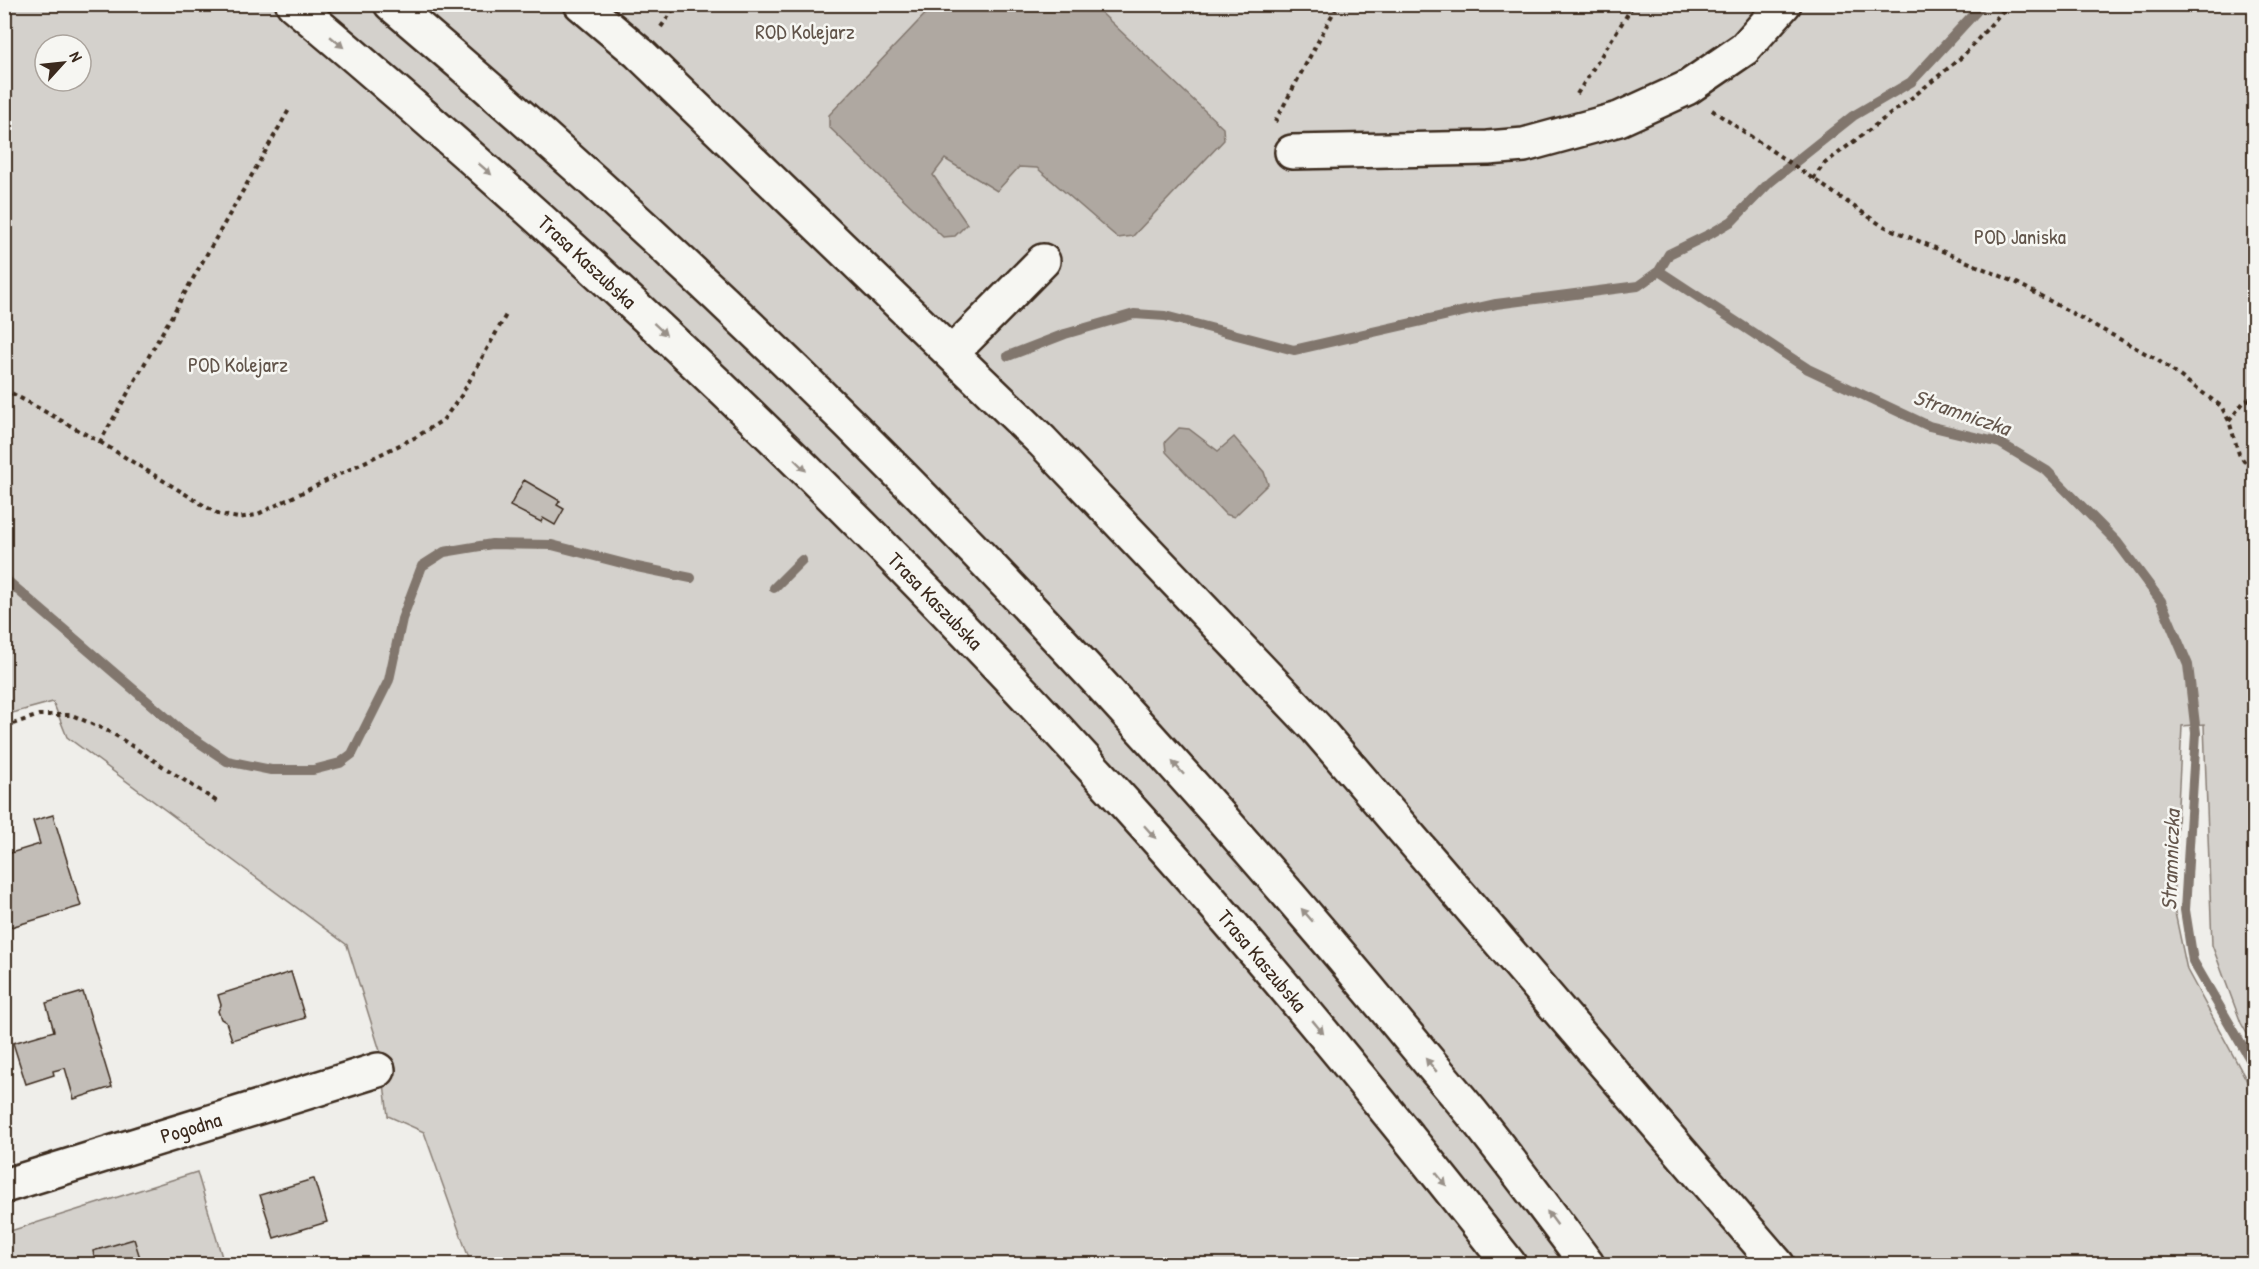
<svg xmlns="http://www.w3.org/2000/svg" width="2259" height="1269" viewBox="0 0 2259 1269" font-family="'Patrick Hand',sans-serif">
<style>
.green{fill:#d4d1cc;stroke:#887e75;stroke-width:1.5;fill-rule:evenodd}
.water{fill:#afa8a1;stroke:#81766d;stroke-width:1.5}
.lines{fill:none;stroke-linecap:round;stroke-linejoin:round}
.stream{stroke:#81766d;stroke-width:10}
.building{fill:#c2bdb7;stroke:#3b2a1e;stroke-width:1.5}
.minor-casing{stroke:#3b2a1e;stroke-width:38}
.highway-casing{stroke:#3b2a1e;stroke-width:38}
.path{stroke:#3b2a1e;stroke-width:4;stroke-dasharray:4.5 4.5;stroke-linecap:butt}
.minor{stroke:#f6f6f2;stroke-width:33}
.highway{stroke:#f6f6f2;stroke-width:33}
.oneway{fill:#989088}
.labels{text-anchor:middle;stroke-width:5;stroke-linejoin:round;paint-order:stroke}
.park-label{font-size:21px;fill:#61544a;stroke:#f6f6f2}
.street-label{font-size:21px;fill:#3b2a1e;stroke:#f6f6f2}
.water-label{font-size:22px;font-style:italic;fill:#64564c;stroke:#f6f6f2}
</style>
<rect width="100%" height="100%" fill="#efeeea"/>
<filter id="ink" filterUnits="userSpaceOnUse"><feTurbulence type="fractalNoise" baseFrequency=".0167" numOctaves="2"/><feDisplacementMap in="SourceGraphic" scale="12" xChannelSelector="R" yChannelSelector="G"/><feConvolveMatrix kernelMatrix="1 2 1 2 8 2 1 2 1" color-interpolation-filters="sRGB"/></filter>
<g filter="url(#ink)">
<!-- green -->
<path class="green" d="M5 5H2254V1046L2241 1023 2212 945 2204 724 2182 726 2173 903 2187 970 2254 1094V1264H471L424 1132 388 1116 380 1051 347 945 67 737 53 702 5 715ZM45 45H81V81H45Z
M197 1172 224 1264H5L4 1233Z"/>
<!-- water -->
<path class="water" d="M1092 4 1223 128 1224 140 1133 236 1118 238 1037 168 1019 167 997 191 945 159 933 175 967 224 955 236 943 237 829 127V115L934 5Z
M1179 428 1189 429 1218 451 1234 437 1264 472 1268 484 1234 517 1225 514 1166 452 1165 442Z"/>
<g class="lines">
<!-- stream -->
<path class="stream" d="M1659 271 1808 369 1929 426 2000 443 2047 471 2117 542 2161 601 2188 665 2196 733 2185 910 2193 961 2254 1066
M1008 356 1065 334 1134 314 1165 316 1294 350 1496 304 1638 286 1659 271 1669 254 1710 234 1732 221 1770 182 1853 116 1911 82 1983 4
M4 578 182 731 227 761 271 770H313L340 763 352 754 389 680 402 619 422 566 444 552 492 544 552 545 637 567 691 578
M774 588 802 560"/>
</g>
<!-- building -->
<path class="building" d="M524 480 560 501 557 505 564 509 555 525 543 518 541 522 510 506Z
M53 815 81 906 11 927 4 907V855L40 844 33 821Z
M291 972 305 1018 232 1040 226 1022 221 1019 218 1011 221 1005 218 995Z
M83 992 112 1087 74 1099 65 1068 53 1071 54 1075 26 1084 13 1043 54 1031 46 1003Z
M313 1179H314L327 1222 274 1238 260 1195Z
M134 1239 142 1264H96L93 1251Z"/>
<g class="lines">
<!-- minor casing -->
<g class="minor-casing">
<path id="minor" d="M581 4 639 53 1042 441 1317 729 1777 1264
M1292 152 1488 148 1524 145 1619 119 1687 88 1744 49 1784 4
M952 353 1043 261
M4 1186 378 1070"/>
</g>
<!-- highway casing -->
<g class="highway-casing">
<path id="highway" d="M293 4C599 261 889 538 1155 837 1278 975 1395 1119 1509 1264
M391 4C766 321 1109 672 1420 1051 1437 1072 1454 1091 1471 1112 1511 1162 1549 1213 1587 1264"/>
</g>
<!-- path -->
<path class="path" d="M4 24 15 4
M661 27 677 4
M1577 94 1634 4
M1712 110 1881 225 2017 283 2156 359 2221 406 2229 421 2239 454 2254 475
M1275 122 1338 4
M1813 179 1824 164 1914 96 1963 56 2009 4
M4 389 100 442 290 108
M2229 421 2243 403 2254 396
M100 442 218 514 238 518 256 515 416 437 443 420 461 396 507 313
M4 727 39 715H72L112 733 219 803"/>
<!-- minor -->
<use href="#minor" class="minor"/>
<!-- highway -->
<use href="#highway" class="highway"/>
</g>
<!-- one-way arrows -->
<defs><path id="oneway-solid" d="M-6-.8H1V-3.2L6.5 0L1 3.2V.8H-6Z" transform="scale(1.5)"/></defs>
<g class="oneway">
<use href="#oneway-solid" transform="translate(337 42) rotate(40)"/>
<use href="#oneway-solid" transform="translate(485 169) rotate(41)"/>
<use href="#oneway-solid" transform="translate(660 329) rotate(43)"/>
<use href="#oneway-solid" transform="translate(800 465) rotate(44)"/>
<use href="#oneway-solid" transform="translate(1178 768) rotate(-132)"/>
<use href="#oneway-solid" transform="translate(1150 832) rotate(48)"/>
<use href="#oneway-solid" transform="translate(1307 915) rotate(-131)"/>
<use href="#oneway-solid" transform="translate(1318 1027) rotate(50)"/>
<use href="#oneway-solid" transform="translate(1431 1065) rotate(-130)"/>
<use href="#oneway-solid" transform="translate(1441 1179) rotate(51)"/>
<use href="#oneway-solid" transform="translate(1552 1218) rotate(-127)"/>
</g>
</g>
<g class="labels">
<!-- park labels -->
<g class="park-label">
<text x="805" y="39">ROD Kolejarz</text>
<text x="2020" y="244">POD Janiska</text>
<text x="238" y="372">POD Kolejarz</text>
</g>
<!-- street labels -->
<g class="street-label">
<text transform="translate(587 262) rotate(43)" y="7">Trasa Kaszubska</text>
<text transform="translate(935 601) rotate(46)" y="7">Trasa Kaszubska</text>
<text transform="translate(1262 961) rotate(50)" y="7">Trasa Kaszubska</text>
<text transform="translate(191 1128) rotate(-17)" y="7">Pogodna</text>
</g>
<!-- water labels -->
<g class="water-label">
<text transform="translate(1962 412) rotate(19)" y="8">Stramniczka</text>
<text transform="translate(2170 860) rotate(-88)" y="8">Stramniczka</text>
</g>
</g>
<!-- margin -->
<rect width="2259" height="1269" fill="none" stroke="#f6f6f2" stroke-width="24"/>
<rect x="12" y="12" width="2235" height="1245" fill="none" stroke="#3b2a1e" stroke-width="2" filter="url(#ink)"/>
<!-- north arrow -->
<g transform="translate(63 63) rotate(63)"><circle r="28" fill="#f6f6f2" stroke="#aba49d" stroke-width="1.5"/>
<path d="M0-4.5L10 22L0 15L-10 22Z" fill="#3b2a1e"/>
<text y="-9" font-size="16" font-weight="bold" text-anchor="middle" fill="#3b2a1e">N</text>
</g>
</svg>
